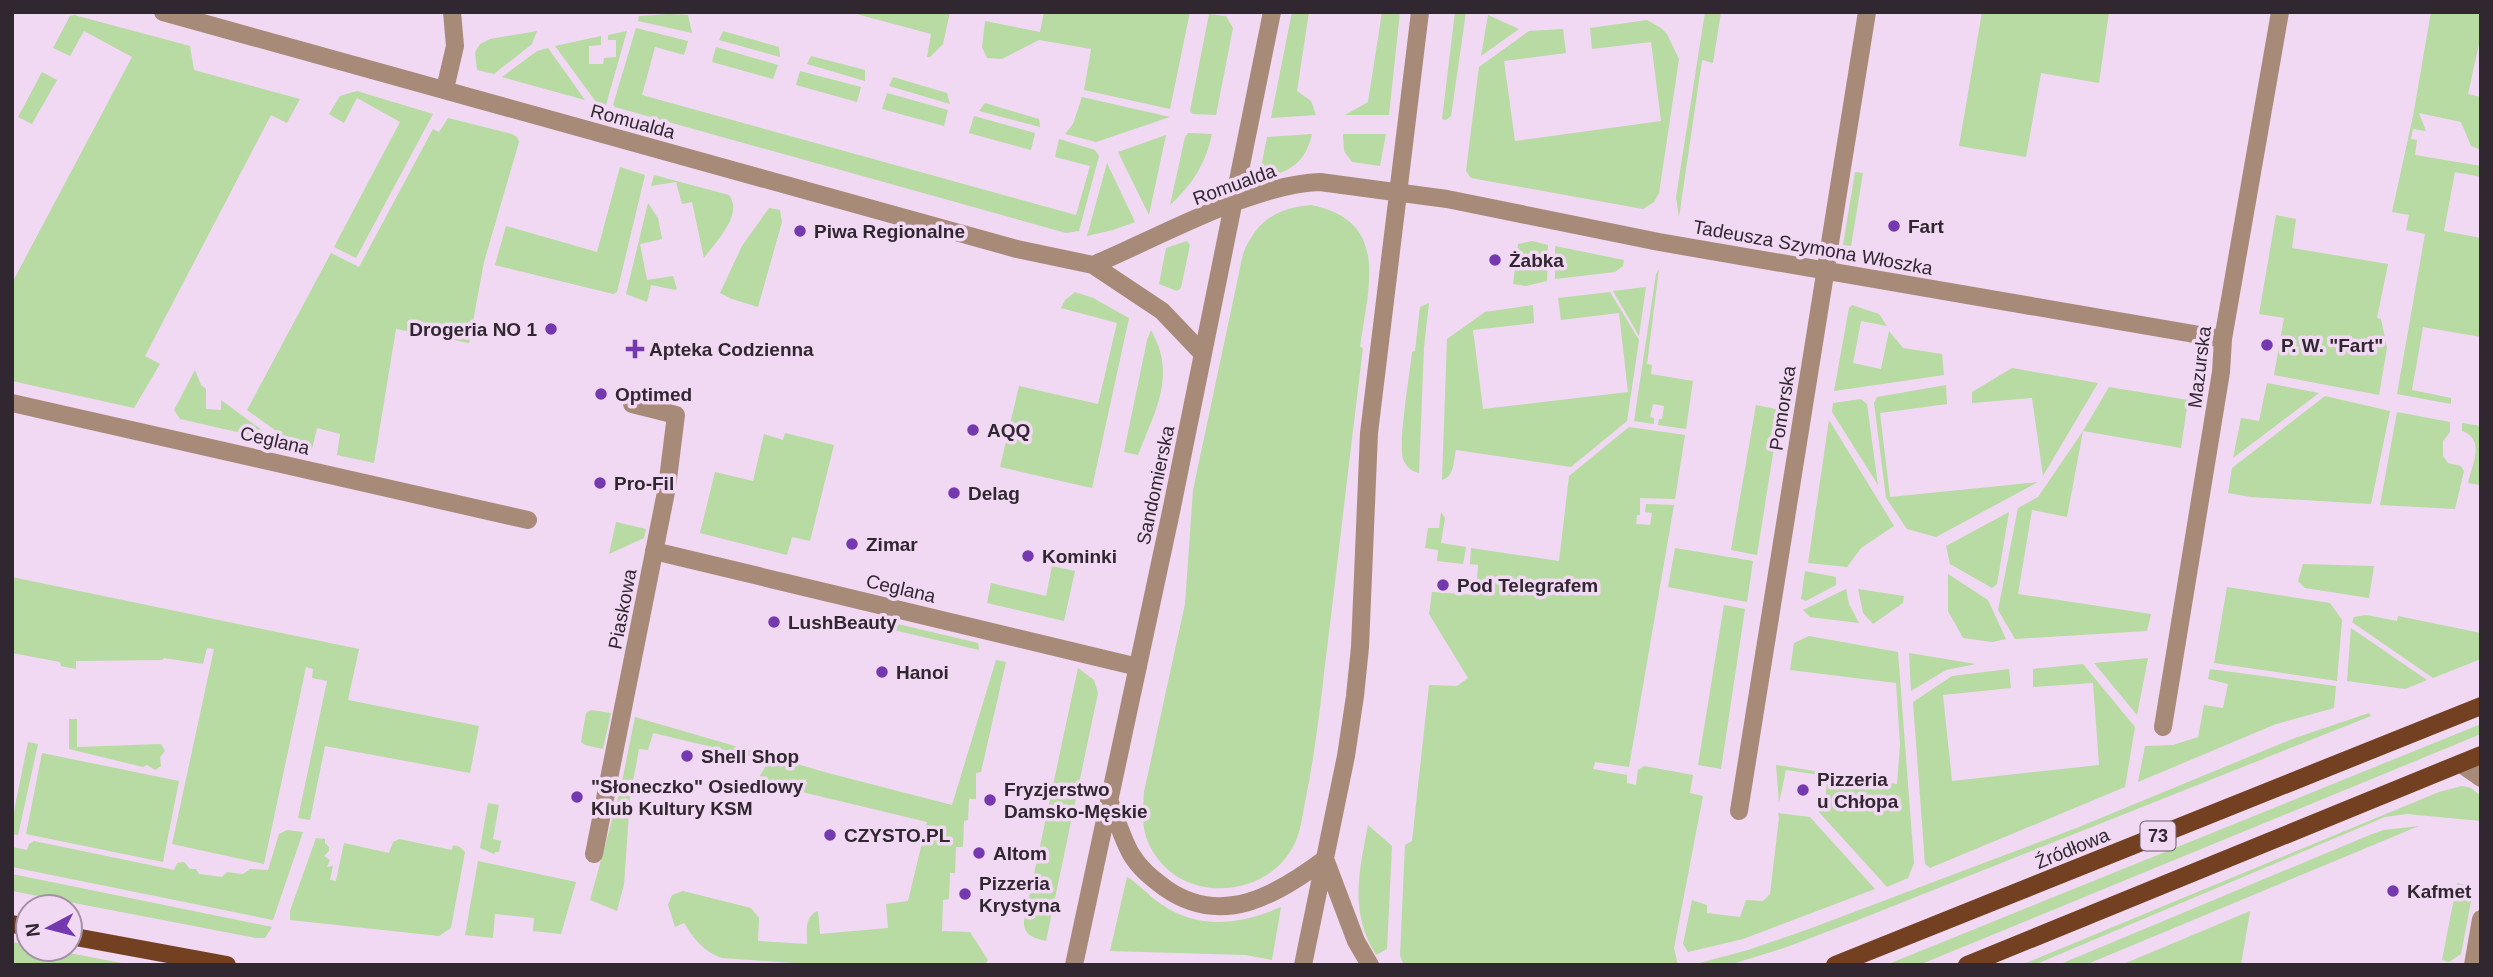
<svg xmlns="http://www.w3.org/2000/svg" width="2493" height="977" viewBox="0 0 2493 977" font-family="Arial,sans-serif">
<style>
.green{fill:#b7dba3}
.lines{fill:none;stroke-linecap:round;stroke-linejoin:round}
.minor{stroke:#a88a79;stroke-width:18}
.major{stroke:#734121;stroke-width:18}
.poi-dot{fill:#7439af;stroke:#f1d8f3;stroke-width:2.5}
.labels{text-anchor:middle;stroke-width:7;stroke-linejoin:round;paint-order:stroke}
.shield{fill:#f1d8f3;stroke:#6b5c6b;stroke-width:2}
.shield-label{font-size:18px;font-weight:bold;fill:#312731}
.street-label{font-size:19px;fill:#312731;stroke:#f1d8f3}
.poi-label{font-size:19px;font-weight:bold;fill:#312731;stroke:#f1d8f3;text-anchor:start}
</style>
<rect width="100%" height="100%" fill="#f1d8f3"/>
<!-- green -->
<path class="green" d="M849 12H950L943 44 930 57H927L931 34Z
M1044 12H1190L1170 109 1084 90 1091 49 1039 40 1002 59 987 58 982 47 985 21 1040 32Z
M1292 12H1309L1297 91 1311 101 1316 115 1271 118Z
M1382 12H1400L1389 115H1345L1368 102Z
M1455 12H1466L1451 116 1446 120 1442 119Z
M1705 12H1721L1713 63 1702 60 1679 217 1676 197Z
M1982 12H2109L2099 83 2041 73 2026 157 1959 146Z
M2431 12H2481V35L2468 94 2481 97V150L2471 146 2461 122 2419 113 2426 131 2413 129 2411 139 2417 140 2415 155 2481 166V177L2455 172 2444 231 2481 238V337L2423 327 2412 390 2451 398V404L2397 394 2425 234 2406 230 2409 215 2392 212 2413 116Z
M669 14 688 15 692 33 638 21 639 16Z
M1209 14 1226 16 1233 28 1216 115 1193 114 1190 111Z
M74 15 190 46 194 70 300 99 287 123 271 115 145 356 160 364 134 408 12 381V283L132 57 84 31 70 56 53 48 70 16Z
M1488 15 1519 29 1481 56Z
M1647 20 1661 28 1667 34 1679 59 1659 193 1654 202 1643 209 1471 178 1466 171 1479 67 1529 31 1563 29 1566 53 1504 61 1515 141 1661 121 1651 42 1592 49 1590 28Z
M636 28 688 41 684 55 655 47 642 95 1076 215 1090 166 1055 157 1059 139 1095 150 1099 156 1079 231 1066 233 615 107 613 105Z
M537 31 532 44 494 74 477 70 475 52 480 44 490 39Z
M627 31 606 105 596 102 555 46 601 36V45L589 46V64H603L604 58 616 57V40H608V35Z
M723 31 779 47 780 57 719 40Z
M716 47 778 65 773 79 712 62Z
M548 48 585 100 502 77 537 51Z
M811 56 865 70V81L807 64Z
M800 71 861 87 857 102 796 85Z
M42 72 57 80 32 124 18 117Z
M893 77 947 93 950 104 889 86Z
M357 91 433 114 356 258 334 247 400 122 357 98 344 123 329 114 340 96Z
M887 93 948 110 944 126 882 109Z
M1082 97 1170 117 1096 142 1065 134 1073 124Z
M985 103 1039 119 1040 127 979 111Z
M974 116 1035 133 1031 150 969 133Z
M448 118 512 134 517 137 519 142 484 262 469 343 396 329 374 463 337 455 340 434 317 428 312 449 293 443 247 410 331 253 359 267 433 129 439 132Z
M1188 133 1212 134C1206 163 1192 185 1170 205L1185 137Z
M1312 134C1305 163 1291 172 1261 178L1260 173 1267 137Z
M1343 134H1386L1380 166 1352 162 1344 151Z
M1166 135 1149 215 1118 152Z
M1107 163 1135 222 1113 230 1087 236Z
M620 167 645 175 617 292 613 294 495 265 506 226 597 252Z
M1855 172 1863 173 1851 246 1843 245Z
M654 175 729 195C744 214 715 243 704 258L692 202 682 204 676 182 651 186Z
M648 203 658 218 662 239 640 244 647 280 673 276 677 289 675 290 651 285 647 302 626 294Z
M1311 205C1391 221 1368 287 1360 347L1363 348C1350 453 1338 559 1325 665 1320 709 1315 753 1306 797 1303 810 1302 825 1297 838 1273 901 1177 907 1149 844 1141 828 1143 810 1144 792L1185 604 1193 490 1243 254C1256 221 1277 208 1311 205Z
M769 208 780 210 782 222 758 307 732 299 720 293 742 246Z
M2276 215 2296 219 2292 248 2388 264 2377 318 2381 319 2387 348 2379 395 2274 375 2284 318 2259 314Z
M1187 241 1190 245 1181 288 1177 291 1159 284 1166 248Z
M1532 241 1548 245 1547 281 1526 286 1513 284 1518 244Z
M1555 246 1624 260 1623 266 1615 272 1555 279Z
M1659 269 1647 364 1652 365 1651 374 1693 381 1686 429 1658 425 1659 419H1662L1664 406 1653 404 1650 417 1654 418V424L1634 421 1656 274Z
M1646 287 1639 336 1613 291Z
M1075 292 1093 298 1129 318 1092 488 1000 467 1019 386 1098 404 1117 323 1061 308 1065 300Z
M1610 292 1639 340 1627 421 1571 467 1456 450C1453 461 1455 476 1442 480L1447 339 1485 312 1533 305 1534 323 1473 330 1483 409 1628 392 1619 313 1561 320 1558 298Z
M1429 303 1424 347 1419 473C1411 471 1406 467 1403 459 1398 442 1410 373 1412 352L1415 351 1420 307Z
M1852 305 1879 314 1887 326 1861 321 1853 363 1881 369 1889 331 1903 348 1942 354 1944 375 1834 391 1849 308Z
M1151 330C1177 376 1155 410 1138 455L1124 452 1147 340Z
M2012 368 2098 383 2043 476 2032 398 1972 403V392Z
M195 370 201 385 206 389V409L221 410V400L277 441 180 419 174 410Z
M2267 383 2319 393 2233 458 2241 418 2259 421Z
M1946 385 1947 404 1880 413 1890 497 2038 482 1936 537 1907 529 1886 498 1874 403 1877 397Z
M2109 387 2188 400 2181 448 2083 431 2067 517 2032 510 2018 594 2151 614 2147 631 2015 639 1998 610 2018 508 2038 497 2083 431Z
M2325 396 2390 411 2371 504 2251 497 2228 493 2232 468Z
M1861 399 1867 404 1878 485 1832 412 1833 403Z
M1756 405 1780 410 1757 555 1731 550Z
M2397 412 2450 422V432L2443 441V456L2448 463 2461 466 2464 471 2455 509 2380 505Z
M1829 420 1894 526 1861 548 1847 567 1808 563Z
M2462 423 2481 426V485L2468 483C2472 465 2486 439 2462 431Z
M1629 427 1685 435 1675 499 1640 498V515H1637L1636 524 1650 525 1652 513 1645 512 1646 504 1674 505 1629 767 1595 762 1593 769 1627 775V783L1636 785 1638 770 1644 766 1693 775 1690 793 1703 796 1674 948 1678 965H1404L1400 956 1405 845 1412 841 1429 685 1457 686 1468 678 1429 614 1432 592 1476 595 1478 565 1470 564 1471 548 1559 561 1569 476Z
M785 433 834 445 810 541 792 537 787 555 700 533 715 472 753 481 764 434 783 440Z
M1441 512 1445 518 1441 543 1466 547 1463 564 1437 561 1438 550 1425 548 1428 528H1439Z
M2009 512 1997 584 1992 588 1950 564 1946 546Z
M616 522 646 529 644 538 609 554Z
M1675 548 1753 561 1747 602 1668 587Z
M2303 564 2374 566 2369 598 2305 588 2298 581Z
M1052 566 1075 571 1064 621 987 603 991 583 1046 596Z
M1805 571 1836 577V585L1806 601 1801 599Z
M1948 574 1988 600 2006 639 1992 642 1963 638 1948 611Z
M12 577 359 649 348 700 479 726 470 773 325 746 310 820 298 818 327 681 312 678 313 669 306 667 264 864 172 844 214 649 207 648 203 664 164 658 162 660 76 661V669L61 666 60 662 12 653Z
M2227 587 2330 603 2342 620 2337 681 2214 663Z
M1846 589 1849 604 1859 623 1810 617 1803 610Z
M1858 589 1904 596 1903 603 1873 624 1863 613Z
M1724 605 1745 609 1721 769 1698 765Z
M2366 615 2397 621 2398 616 2481 633V659L2433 678 2352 622 2354 617Z
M885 621 978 643 979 650 885 628Z
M2351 628 2427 680 2405 689 2347 681Z
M1809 636 1898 652 1914 863 1908 878 1887 887 1818 811 1820 808H1825L1827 776 1786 770 1779 803 1776 765 1897 784 1900 745 1896 683 1790 670 1794 643Z
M1909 653 1976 664 1946 670 1911 691Z
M2148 658 2137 715 2094 663Z
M996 660 1006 662 981 772 976 773V799H969L968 820 964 821 963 847H956L955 873H950L949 899 943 900 942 931 970 932 988 960 984 965H824L722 958C703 951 695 940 684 923L675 927 668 905 672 895 683 891 751 908 759 918 758 941 807 944C807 932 804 916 818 911L820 934 888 928 886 904 908 901 927 822 769 784 762 788H753C757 777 765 772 767 760L653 733 648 750 639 749 630 798 624 884 617 911 590 900 620 791 635 717 828 773 952 805Z
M2083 664 2135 727 2125 787 1930 868 1925 864 1913 702 1952 676 2009 669 2011 688 1943 695 1952 781 2099 765 2093 683 2033 687V669Z
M1078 668 1094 680 1098 693 1046 941C1034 938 1023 935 1024 921Z
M2210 669 2336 686 2334 708 2276 724 2138 782 2145 746 2173 745 2198 737 2204 705 2223 708 2228 684 2208 679Z
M591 710 611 713 603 749 585 745 581 742 586 713Z
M2369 713 2371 716 1858 920 1784 948 1729 965H1692L1748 950 1809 929 2079 827 2292 739Z
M69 719H77V747L161 744 165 751 160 757 161 766 155 770 147 765 143 767 69 749Z
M2481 724V734L1919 965H1886Z
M28 742 38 744 18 835 12 834V821Z
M42 753 179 781 163 862 26 834Z
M2462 786 2471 788 2481 796V821L2407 814 2385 817 2034 965H2021L2439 792Z
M488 803 499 805 493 839 501 841 499 852H495L494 854 480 848Z
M1778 813 1810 817 1875 889 1743 939 1688 952 1683 944 1692 900 1707 905V913L1740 917 1746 900 1763 901 1770 894 1779 818Z
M1368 825 1392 846 1387 949 1376 955C1349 911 1359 873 1368 825Z
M2419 826 2085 965H2058L2372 834 2384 830Z
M287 830 303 832 273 920 12 867V847L27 850 29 844 34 841 174 870 177 863 184 862 190 869H196L199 874 222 877 227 872 243 874 250 869 268 870 279 834Z
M316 838 325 839V843L329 847V851L324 856 330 860 327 867 333 866 330 880 336 881 344 843 389 853 393 842 399 839 452 850 453 845 460 847 465 852 451 928 439 936 290 920V911Z
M478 861 576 882 561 934 533 931 534 918 495 914 493 938 465 935Z
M12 874 272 927 265 938H256L12 891Z
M1127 877C1139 884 1149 896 1161 904 1199 931 1242 924 1281 907L1272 960 1246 955 1110 951Z
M2457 883 2470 886 2473 891 2461 954 2449 962 2442 960Z
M2250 911 2241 965H2121Z
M12 942 28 945V949H48L132 965H12Z"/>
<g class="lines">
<!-- minor -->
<path class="minor" d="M163 12 1017 249 1093 265 1162 311 1203 354
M445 89 455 46 452 12
M1093 265C1158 238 1252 184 1320 182L1447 199 1659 242 2223 339
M12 403 528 520
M654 551 1138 667
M2163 727 2221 372 2223 339 2280 12
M2461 764 2481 778
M1109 800C1116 817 1122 838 1131 854 1140 869 1152 878 1165 888 1222 928 1277 895 1325 859
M1739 811 1867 12
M594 854 667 487 676 415 632 404
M1325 859 1356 941 1370 965
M1074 965 1172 507 1272 12
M1303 965 1346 756 1355 696 1360 647 1369 433 1420 12
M2473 965 2481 919"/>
<!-- major -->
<path class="major" d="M12 924 28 927
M70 936 227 965
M1835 965 2481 706
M1967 965 2481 755"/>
</g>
<!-- markers -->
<g class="poi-dot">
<circle cx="1894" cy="226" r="7"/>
<circle cx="800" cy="231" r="7"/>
<circle cx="1495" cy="260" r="7"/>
<circle cx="551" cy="329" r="7"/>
<circle cx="2267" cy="345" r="7"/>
<path d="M631.5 338.5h7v7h7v7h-7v7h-7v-7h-7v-7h7z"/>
<circle cx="601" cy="394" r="7"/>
<circle cx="973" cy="430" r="7"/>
<circle cx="600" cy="483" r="7"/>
<circle cx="954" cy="493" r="7"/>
<circle cx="852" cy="544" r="7"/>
<circle cx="1028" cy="556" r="7"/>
<circle cx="1443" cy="585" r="7"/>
<circle cx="774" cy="622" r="7"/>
<circle cx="882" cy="672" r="7"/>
<circle cx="687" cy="756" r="7"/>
<circle cx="1803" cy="790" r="7"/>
<circle cx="577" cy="797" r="7"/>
<circle cx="990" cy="800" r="7"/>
<circle cx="830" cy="835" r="7"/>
<circle cx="979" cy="853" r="7"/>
<circle cx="2393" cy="891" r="7"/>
<circle cx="965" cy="894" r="7"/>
</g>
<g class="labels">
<!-- shield labels -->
<rect class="shield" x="2140.5" y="821.5" width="35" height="29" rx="5"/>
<g class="shield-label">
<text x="2158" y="842">73</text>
</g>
<!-- street labels -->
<g class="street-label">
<text transform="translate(633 121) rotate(15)" y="7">Romualda</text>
<text transform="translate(1234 184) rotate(-20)" y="7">Romualda</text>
<text transform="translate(1813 247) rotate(10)" y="7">Tadeusza Szymona Włoszka</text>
<text transform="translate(2199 367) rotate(-83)" y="7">Mazurska</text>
<text transform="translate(1782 408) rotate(-81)" y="7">Pomorska</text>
<text transform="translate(275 440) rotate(13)" y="7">Ceglana</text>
<text transform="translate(1155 485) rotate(-78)" y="7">Sandomierska</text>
<text transform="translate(901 588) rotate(13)" y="7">Ceglana</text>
<text transform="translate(622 609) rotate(-79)" y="7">Piaskowa</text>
<text transform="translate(2072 848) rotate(-22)" y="7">Źródłowa</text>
</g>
<!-- poi labels -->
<g class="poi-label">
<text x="1908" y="233">Fart</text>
<text x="814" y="238">Piwa Regionalne</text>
<text x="1509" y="267">Żabka</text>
<text x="537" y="336" text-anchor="end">Drogeria NO 1</text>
<text x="2281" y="352">P. W. "Fart"</text>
<text x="649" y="356">Apteka Codzienna</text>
<text x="615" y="401">Optimed</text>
<text x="987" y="437">AQQ</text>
<text x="614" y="490">Pro-Fil</text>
<text x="968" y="500">Delag</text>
<text x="866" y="551">Zimar</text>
<text x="1042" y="563">Kominki</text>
<text x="1457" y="592">Pod Telegrafem</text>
<text x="788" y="629">LushBeauty</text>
<text x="896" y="679">Hanoi</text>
<text x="701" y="763">Shell Shop</text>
<text x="1817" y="786">Pizzeria<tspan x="1817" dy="22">u Chłopa</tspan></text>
<text x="591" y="793">"Słoneczko" Osiedlowy<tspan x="591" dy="22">Klub Kultury KSM</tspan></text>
<text x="1004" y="796">Fryzjerstwo<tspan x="1004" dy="22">Damsko-Męskie</tspan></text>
<text x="844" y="842">CZYSTO.PL</text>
<text x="993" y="860">Altom</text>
<text x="979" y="890">Pizzeria<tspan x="979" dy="22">Krystyna</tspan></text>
<text x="2407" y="898">Kafmet</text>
</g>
</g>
<!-- border -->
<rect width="2493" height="977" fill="none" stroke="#312731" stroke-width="28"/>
<!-- north arrow -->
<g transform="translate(49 928) rotate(263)"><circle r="33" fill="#f1d8f3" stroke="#a491a5" stroke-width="2"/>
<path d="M0-5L12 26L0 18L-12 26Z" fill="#7439af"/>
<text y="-10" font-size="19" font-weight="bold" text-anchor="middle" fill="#312731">N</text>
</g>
</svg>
